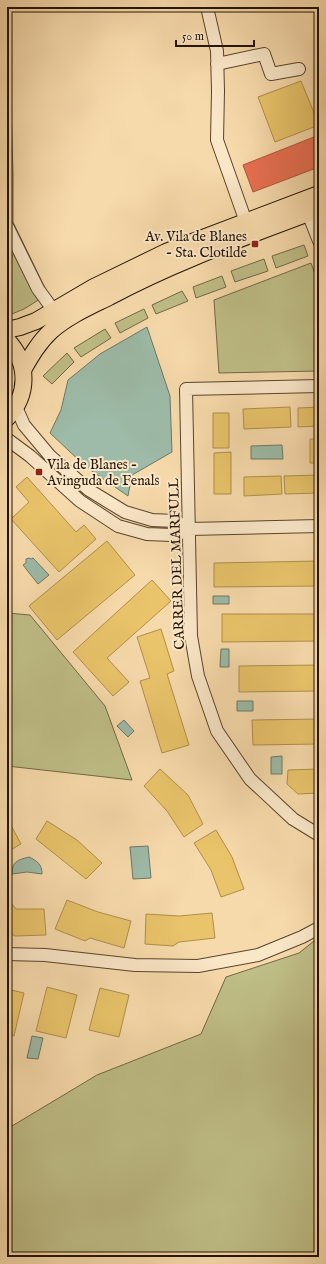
<svg xmlns="http://www.w3.org/2000/svg" width="326" height="1264" viewBox="0 0 326 1264" font-family="'IM FELL English',serif">
<style>
.green{fill:#bfbe87;stroke:#716844}
.water{fill:#9dbba8;stroke:#6c7866}
.homes{fill:#e9c46a;stroke:#ae8f4b}
.shops{fill:#e76f51;stroke:#ac5339}
.lines{fill:none;stroke-linecap:round;stroke-linejoin:round}
.minor-casing{stroke:#58452c;stroke-width:14}
.major-casing{stroke:#231302;stroke-width:18}
.minor{stroke:#fae7c8;stroke-width:12}
.major{stroke:#f7daab;stroke-width:16}
.poi-dot{fill:#8f2418;stroke:#fae7c8;stroke-width:1.5}
.labels{text-anchor:middle;stroke-width:4;stroke-linejoin:round;paint-order:stroke}
.poi-label{font-size:14px;fill:#231302;stroke:#fae7c8;text-anchor:end}
.street-label{font-size:14px;fill:#231302;stroke:#fae7c8}
</style>
<rect width="100%" height="100%" fill="#f7daab"/>
<filter id="stains"><feTurbulence type="fractalNoise" baseFrequency=".005" numOctaves="4"/><feColorMatrix values="0 0 0 0 .2 0 0 0 0 .09 0 0 0 0 .02 0 0 0 .5 -.17"/></filter>
<radialGradient id="worn" r=".72"><stop offset=".6" stop-color="#630" stop-opacity="0"/><stop offset="1" stop-color="#630" stop-opacity=".3"/></radialGradient>
<!-- green -->
<path class="green" d="M7 7H11L9 38 13 173V222L48 294 24 309 7 316Z
M304 245 308 256 276 268 272 256Z
M264 259 268 271 235 282 231 271Z
M311 263 319 285V371L219 373 214 300Z
M222 276 226 287 196 298 193 287Z
M182 291 188 301 156 314 152 305Z
M144 309 148 318 120 333 115 323Z
M105 329 111 338 81 357 74 348Z
M67 353 74 362 52 384 43 376Z
M7 613 30 615 105 706 132 780 7 766Z
M319 937V1257H7V1129L97 1075 201 1034 226 977 299 953Z"/>
<!-- water -->
<path class="water" d="M147 327 170 396 172 452 132 475 128 496 86 467 50 433 61 410 68 380 100 354Z
M282 445 283 459H251V446Z
M29 558 31 559 33 558 49 575 38 584 23 565 26 563V559Z
M213 596H229V604H213Z
M221 649H229V667H220Z
M237 701H253V711H237Z
M124 720 134 731 128 737 117 726Z
M282 756V774H271V757Z
M148 846 151 878 133 879 130 847Z
M29 857C37 861 42 864 42 874L27 872 12 874C12 862 17 860 29 857Z
M32 1036 43 1038 38 1059 27 1058Z"/>
<!-- homes -->
<path class="homes" d="M301 81 319 125 275 142 258 97Z
M7 236 14 251 11 261 7 263Z
M290 407 291 427 244 429 243 409Z
M319 407V426L298 427V408Z
M213 413H229V448H213Z
M310 439H319V463H310Z
M231 452V494H214V453Z
M319 475V493L285 494 284 476Z
M281 476 282 494 244 496V477Z
M27 477 76 532 84 525 96 539 59 572 11 519 29 502 16 487Z
M107 541 135 575 57 640 29 606Z
M319 561V586L214 587V563Z
M152 580 171 601 107 658 129 682 113 696 73 652Z
M222 614H319V641L222 642Z
M161 629 174 671 167 674 189 745 162 753 140 681 150 678 137 637Z
M319 665V691L239 692V666Z
M319 719V744L253 745 252 720Z
M160 769 188 795 203 824 184 837 167 811 144 786Z
M319 769V793L298 794 287 784 288 770Z
M7 818 21 844 7 852Z
M47 821 77 840 102 863 86 879 36 839Z
M216 830 232 857 244 889 221 897 211 870 194 843Z
M67 900 98 912 131 921 124 948 90 938 85 941 55 929Z
M7 904H12L16 909H44L46 935 15 936 7 932Z
M212 913 215 938 179 942 173 946 145 944 146 914 179 916Z
M47 987 77 995 66 1038 36 1031Z
M100 988 129 995 119 1037 89 1030Z
M7 989 24 993 14 1036 7 1034Z"/>
<!-- shops -->
<path class="shops" d="M319 135V167L253 192 243 165Z"/>
<g class="lines">
<!-- minor casing -->
<g class="minor-casing">
<path id="minor" d="M207 7 217 51 218 91 217 140 246 222
M217 64 264 54 271 74 299 69
M308 213 319 241
M7 226 38 289 54 311
M319 386 186 389 191 636 198 676 217 731 250 779 293 819 319 835
M16 407 24 425 50 456 89 490 125 512 152 520 175 521 189 529
M7 439 30 456 80 501 118 526 147 534 171 535H176L189 529 319 526
M7 954 45 955 135 965 198 966 258 955 302 937 319 928"/>
</g>
<!-- major casing -->
<g class="major-casing">
<path id="major" d="M7 330 20 327 36 321 94 287 166 252 319 194
M7 340C29 363 29 395 7 418
M23 370C31 356 39 342 51 331 68 316 89 307 109 297 176 261 248 236 319 209"/>
</g>
<!-- minor -->
<use href="#minor" class="minor"/>
<!-- major -->
<use href="#major" class="major"/>
</g>
<!-- markers -->
<g class="poi-dot">
<rect x="251" y="240" width="8" height="8" rx="2"/>
<rect x="35" y="468" width="8" height="8" rx="2"/>
</g>
<g class="labels">
<!-- poi labels -->
<g class="poi-label">
<text x="247" y="241">Av. Vila de Blanes<tspan x="247" dy="16">- Sta. Clotilde</tspan></text>
<text x="47" y="469" text-anchor="start">Vila de Blanes -<tspan x="47" dy="16">Avinguda de Fenals</tspan></text>
</g>
<!-- street labels -->
<g class="street-label">
<text transform="translate(176 564) rotate(-92)" y="5">CARRER DEL MARFULL</text>
</g>
</g>
<!-- margin -->
<rect width="326" height="1264" fill="none" stroke="#f7daab" stroke-width="24"/>
<rect x="8" y="8" width="310" height="1248" fill="none" stroke="#231302" stroke-width="2"/>
<rect x="12" y="12" width="302" height="1240" fill="none" stroke="#231302"/>
<!-- scale -->
<path d="M176 40v6h78v-6" fill="none" stroke="#231302" stroke-width="2"/>
<text x="182" y="40" font-size="12" fill="#231302" stroke="#fae7c8" stroke-width="3" paint-order="stroke">50 m</text>
<rect width="100%" height="100%" filter="url(#stains)"/>
<rect width="100%" height="100%" fill="url(#worn)"/>
</svg>
